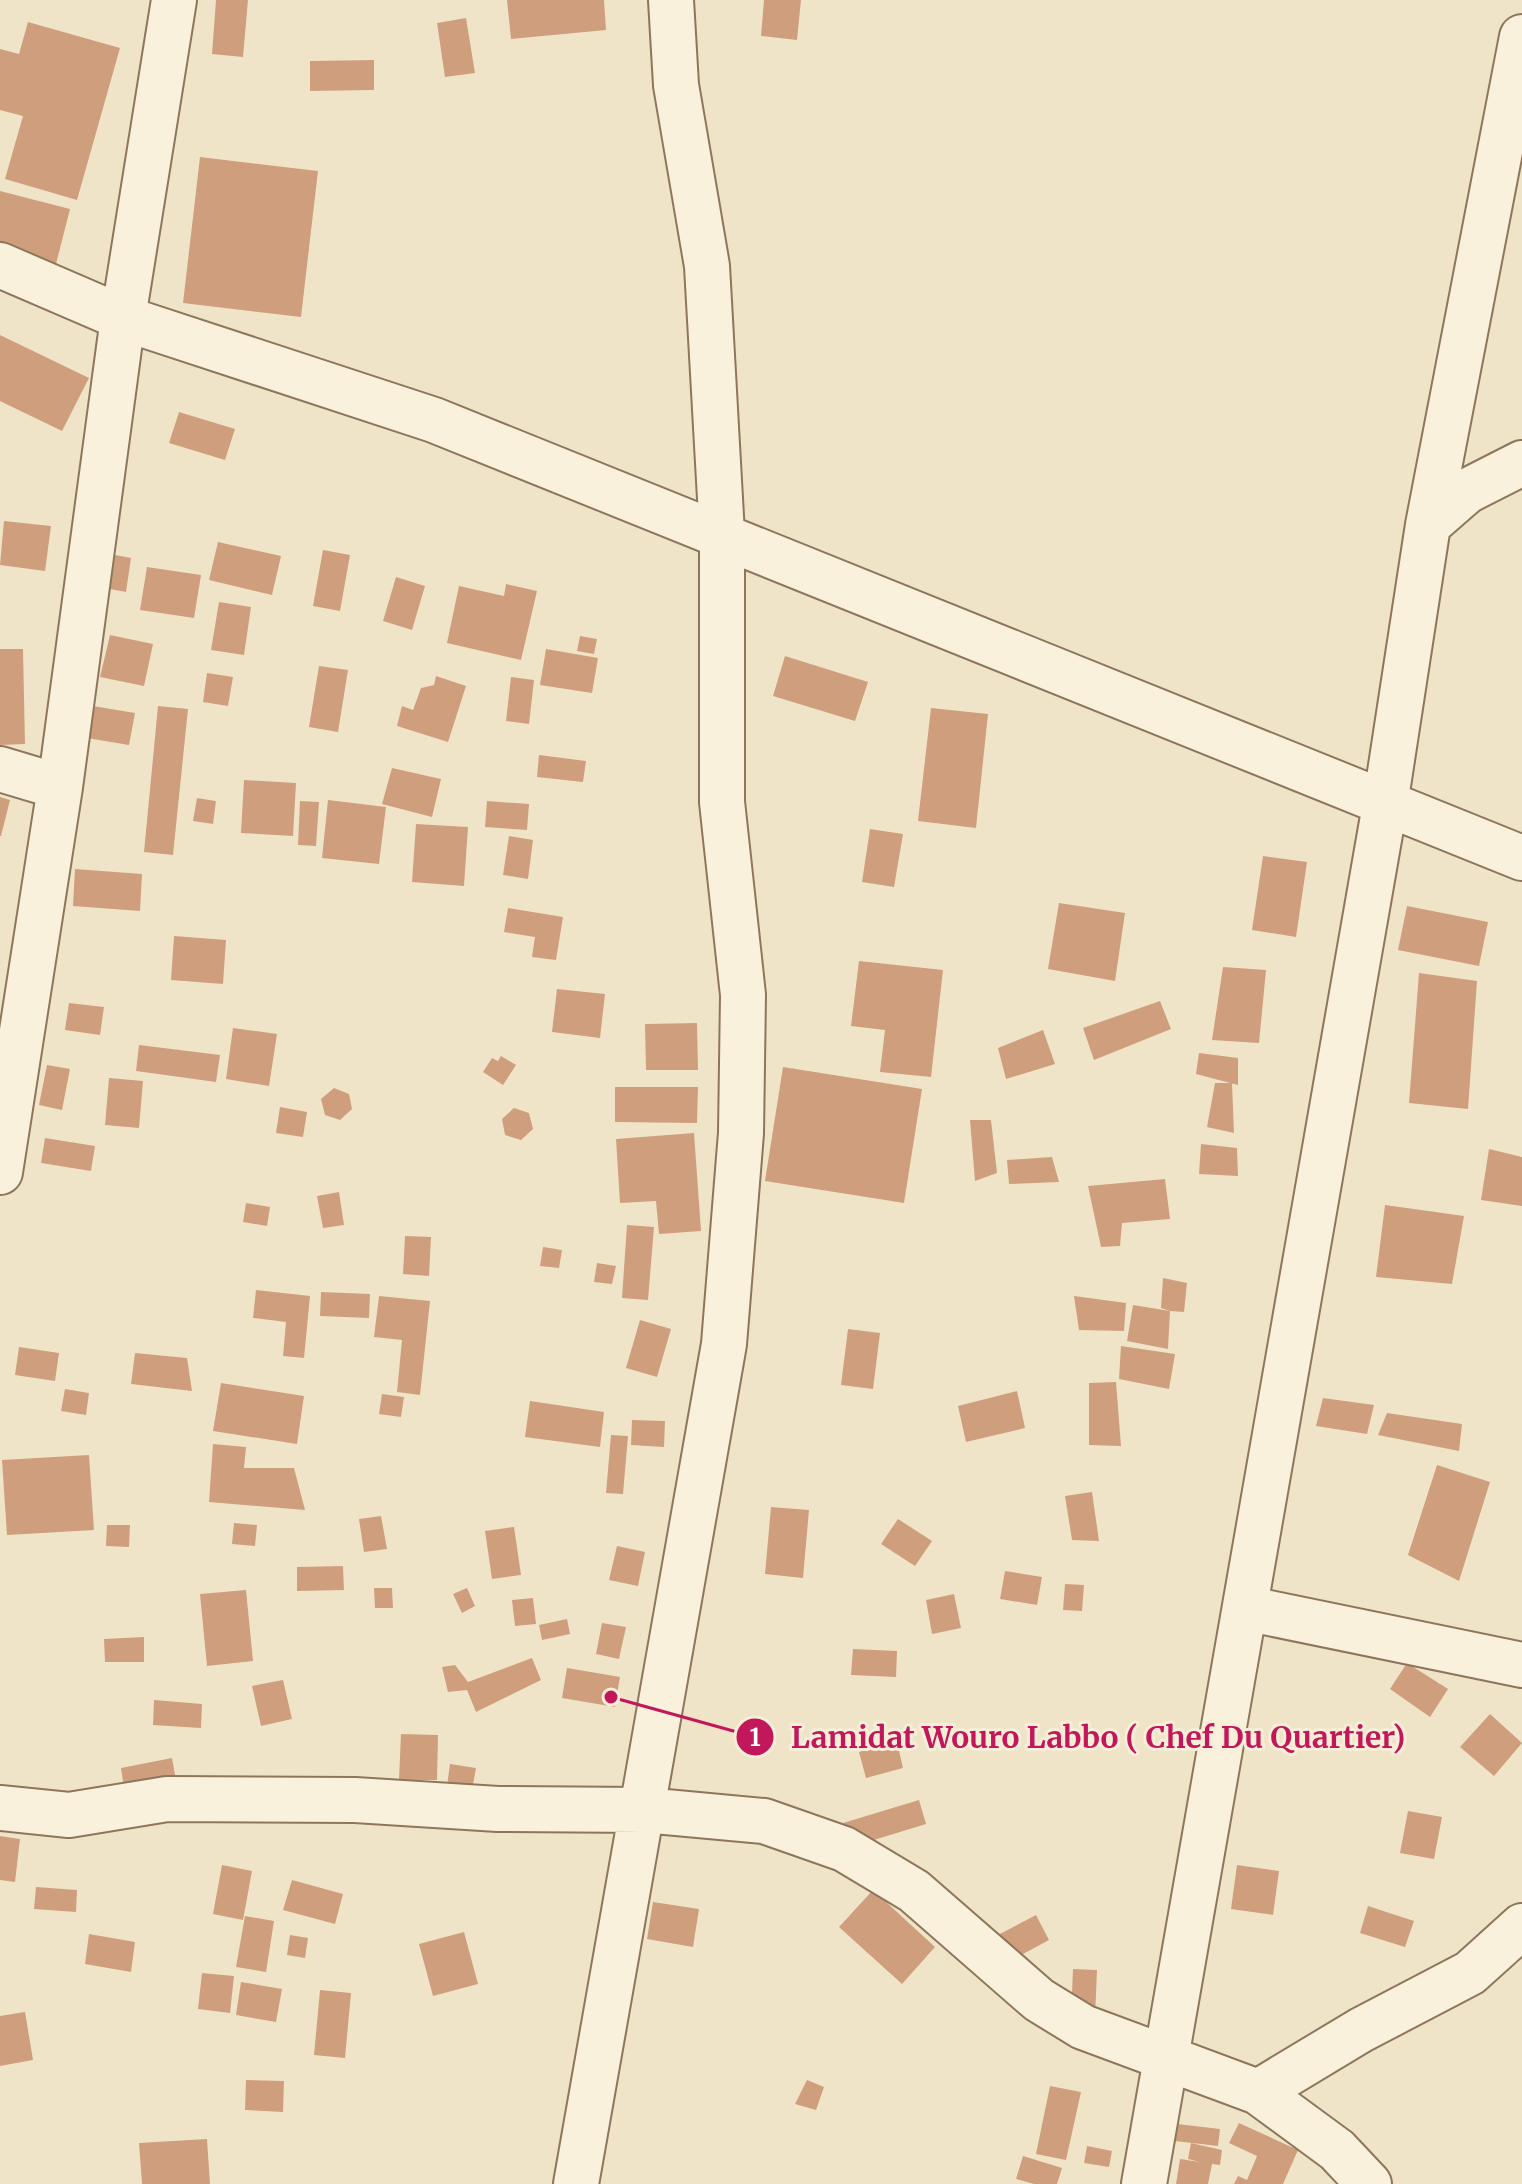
<svg xmlns="http://www.w3.org/2000/svg" width="1522" height="2184" font-family="Merriweather,serif">
<rect width="100%" height="100%" fill="#f0e4c8"/>
<path fill="#cf9f7d" d="M216,0H248L243,57L212,54Z
M507,0H604L606,30L511,39Z
M764,0H801L797,40L761,36Z
M466,18L475,73L445,77L437,23Z
M28,22L120,48L77,200L5,179L23,116L0,110V49L19,54Z
M374,60V90L310,91V61Z
M200,157L318,171L301,317L183,303Z
M0,191L70,209L55,268L0,255Z
M0,335L89,378L62,431L0,401Z
M179,412L235,429L225,460L169,443Z
M4,521L51,526L45,571L0,565Z
M218,542L281,556L272,595L209,580Z
M323,550L350,555L340,611L313,606Z
M110,554L131,558L126,592L104,588Z
M147,567L201,575L194,618L140,610Z
M396,577L425,586L412,630L383,621Z
M506,584L537,591L521,660L447,643L459,586L504,596Z
M219,602L251,607L244,655L211,650Z
M110,635L153,644L144,686L100,677Z
M580,636L597,639L594,654L577,651Z
M0,649H23L25,744L0,745Z
M546,649L598,658L592,693L540,685Z
M785,656L868,682L855,721L773,696Z
M319,666L348,670L338,732L309,727Z
M207,673L233,677L228,706L203,702Z
M436,676L466,686L448,742L397,726L402,706L413,710L421,688L434,685Z
M511,677L534,680L529,724L506,721Z
M93,706L135,713L129,745L87,738Z
M158,706L188,709L173,855L144,852Z
M931,708L988,714L976,828L918,821Z
M539,755L586,761L583,782L537,777Z
M392,768L441,779L432,817L382,804Z
M244,780L296,783L293,836L241,833Z
M0,797L10,800L1,836H0Z
M197,798L216,801L213,824L193,821Z
M328,800L386,807L379,864L322,858Z
M300,801L319,802L316,846L298,845Z
M487,801L529,804L527,830L485,827Z
M416,824L468,827L464,886L412,882Z
M870,829L903,834L894,887L862,882Z
M509,836L533,840L528,879L503,875Z
M1263,856L1307,862L1296,937L1252,930Z
M75,869L142,874L140,911L73,906Z
M1059,903L1125,913L1115,981L1048,969Z
M1407,906L1488,922L1479,966L1398,950Z
M508,908L563,917L556,960L532,957L535,937L504,932Z
M174,936L226,940L223,984L171,980Z
M859,961L943,970L931,1077L880,1072L885,1030L851,1026Z
M1223,967L1266,970L1259,1043L1212,1040Z
M1419,973L1477,981L1468,1109L1409,1103Z
M557,989L605,994L600,1038L552,1032Z
M1160,1001L1171,1029L1094,1060L1083,1028Z
M69,1003L104,1007L100,1035L65,1030Z
M697,1023L698,1070H646L645,1024Z
M233,1028L277,1034L269,1086L226,1079Z
M1043,1030L1055,1064L1006,1079L998,1048Z
M139,1045L220,1055L216,1082L136,1071Z
M1199,1053L1238,1058V1085L1196,1074Z
M501,1056L516,1065L503,1085L483,1072L492,1058L498,1061Z
M47,1065L70,1069L62,1110L39,1105Z
M783,1067L922,1089L904,1203L765,1181Z
M109,1078L143,1081L139,1128L105,1125Z
M1215,1083H1232L1234,1133L1207,1127Z
M615,1087H698L697,1123L615,1122Z
M334,1088L349,1094L352,1109L340,1120L325,1115L321,1099Z
M280,1107L307,1112L303,1137L276,1133Z
M514,1108L529,1113L533,1129L521,1140L505,1135L502,1119Z
M970,1120H991L997,1173L975,1181Z
M694,1133L701,1231L659,1234L656,1201L620,1203L616,1139Z
M45,1138L95,1146L91,1171L41,1163Z
M1201,1144L1237,1148L1238,1176L1199,1174Z
M1489,1149L1522,1157V1206L1481,1200Z
M1052,1157L1059,1182L1009,1184L1007,1160Z
M1165,1179L1170,1219L1122,1223L1120,1246L1101,1247L1088,1186Z
M339,1192L344,1225L323,1228L317,1196Z
M246,1203L270,1207L267,1226L243,1222Z
M1385,1205L1464,1216L1452,1284L1376,1277Z
M627,1225L654,1227L648,1300L622,1298Z
M405,1236L431,1237L429,1276L403,1274Z
M543,1247L562,1250L559,1268L540,1266Z
M597,1263L616,1266L612,1284L594,1282Z
M1163,1278L1187,1283L1184,1312L1170,1311L1168,1349L1127,1341L1133,1305L1170,1311L1161,1308Z
M256,1290L310,1296L304,1358L283,1356L286,1322L253,1318Z
M321,1292L370,1294L369,1318L320,1316Z
M379,1296L430,1301L420,1395L397,1392L402,1340L374,1337Z
M1074,1296L1126,1303L1124,1331L1079,1330Z
M640,1320L671,1329L657,1377L626,1368Z
M848,1329L880,1333L873,1389L841,1385Z
M1121,1346L1175,1354L1169,1389L1119,1379Z
M19,1347L59,1353L55,1381L15,1375Z
M135,1353L187,1358L192,1391L131,1384Z
M1116,1382L1121,1446L1089,1445V1383Z
M221,1383L304,1396L297,1444L213,1431Z
M65,1389L89,1393L86,1415L61,1411Z
M1017,1391L1025,1428L966,1442L958,1406Z
M382,1394L404,1397L401,1417L379,1414Z
M1323,1398L1374,1405L1367,1434L1316,1426Z
M530,1401L604,1412L600,1447L525,1437Z
M1387,1413L1462,1424L1459,1451L1378,1435Z
M632,1420L665,1421L664,1447L631,1445Z
M611,1435L628,1436L623,1494L606,1493Z
M213,1444L246,1447L244,1468H294L305,1510L209,1502Z
M89,1455L94,1530L7,1535L2,1460Z
M1437,1465L1490,1482L1459,1581L1408,1555Z
M1092,1492L1099,1541L1072,1540L1065,1496Z
M771,1507L809,1510L803,1578L765,1574Z
M381,1516L387,1549L364,1552L359,1519Z
M898,1519L932,1541L915,1566L881,1544Z
M234,1523L257,1525L255,1546L232,1544Z
M107,1525H130L129,1547L106,1546Z
M514,1527L521,1575L492,1579L485,1531Z
M617,1546L645,1552L638,1586L609,1580Z
M343,1566L344,1590L297,1591V1567Z
M1005,1571L1042,1577L1037,1605L1000,1599Z
M1065,1584L1084,1585L1082,1611L1063,1610Z
M374,1588H392L393,1608H375Z
M467,1588L475,1606L462,1613L453,1594Z
M246,1590L253,1661L207,1666L200,1594Z
M954,1594L961,1628L932,1634L926,1600Z
M533,1598L536,1624L515,1626L512,1600Z
M567,1619L570,1634L542,1640L539,1625Z
M602,1623L626,1627L619,1659L596,1654Z
M144,1637V1662H105L104,1639Z
M853,1649L897,1651L896,1677L851,1675Z
M532,1658L541,1680L476,1712L467,1690L448,1692L442,1667L455,1665L468,1682Z
M1407,1663L1448,1689L1430,1717L1390,1689Z
M567,1668L620,1677L615,1707L562,1698Z
M283,1680L292,1719L261,1726L252,1686Z
M154,1700L202,1704L201,1728L153,1725Z
M1490,1714L1522,1743L1494,1776L1460,1747Z
M401,1734L438,1735L437,1780H399Z
M897,1742L903,1768L866,1778L859,1752Z
M172,1758L177,1786L125,1795L121,1768Z
M450,1764L476,1768L472,1790L447,1786Z
M919,1800L926,1824L851,1847L843,1823Z
M1408,1811L1442,1817L1434,1859L1400,1853Z
M0,1836L20,1839L15,1882L0,1880Z
M222,1865L252,1871L243,1920L213,1914Z
M1237,1865L1279,1871L1273,1915L1231,1909Z
M292,1880L343,1894L335,1924L283,1910Z
M36,1887L77,1890L76,1912L34,1909Z
M873,1890L935,1947L902,1984L839,1927Z
M653,1902L699,1909L693,1947L647,1939Z
M1368,1906L1414,1921L1405,1947L1360,1933Z
M1036,1915L1049,1940L1010,1961L996,1936Z
M245,1916L274,1921L266,1972L236,1967Z
M464,1932L478,1984L433,1996L419,1944Z
M89,1934L135,1942L131,1972L85,1964Z
M290,1935L308,1938L305,1958L287,1955Z
M1073,1969L1097,1970L1095,2018L1071,2017Z
M202,1973L234,1976L230,2013L198,2009Z
M241,1982L282,1989L276,2022L236,2015Z
M320,1990L351,1993L345,2058L314,2055Z
M25,2012L33,2060L0,2066V2016Z
M246,2080L284,2081L283,2112L245,2110Z
M807,2080L824,2087L816,2110L795,2104Z
M1050,2086L1081,2092L1066,2160L1036,2154Z
M1239,2123L1298,2150L1283,2184H1234L1238,2176L1247,2180L1257,2156L1229,2143Z
M1177,2124L1220,2129L1218,2146L1175,2141Z
M207,2139L210,2184H142L139,2143Z
M1191,2143L1222,2150L1220,2165L1212,2164L1208,2184H1176L1180,2159L1200,2162L1188,2159Z
M1087,2146L1112,2151L1109,2167L1084,2163Z
M1023,2156L1062,2168L1057,2184H1034L1016,2179Z"/>
<g fill="none" stroke-linecap="round" stroke-linejoin="round">
<defs>
<path id="street" d="M0,265L123,318L434,420L1522,858
M1428,525L1467,491L1522,463
M0,769L60,787
M0,1172L60,787L123,318L174,0
M1245,1608L1522,1665
M0,1808L69,1815L167,1799L355,1800L498,1809L644,1810L764,1821L844,1849L914,1891L1039,2000L1083,2027L1258,2092L1337,2150L1369,2184
M1258,2092L1361,2030L1470,1973L1522,1926
M576,2184L724,1344L741,1133L743,995L722,802V534L707,266L676,85L671,0
M1144,2184L1385,805L1428,525L1522,37"/>
</defs>
<use href="#street" stroke="#8d765c" stroke-width="48"/>
<use href="#street" stroke="#faf1dc" stroke-width="44"/>
</g>
<path fill="none" stroke="#c2185b" stroke-width="3" d="M611 1697L755 1737"/>
<g fill="#c2185b" stroke="#f7eed8" stroke-width="3">
<circle cx="611" cy="1697" r="8"/>
<circle cx="755" cy="1737" r="20"/>
</g>
<g font-size="24" text-anchor="middle" font-weight="bold" fill="#fff">
<text x="755" y="1746">1</text>
</g>
<g font-size="30" text-anchor="middle" font-weight="bold" fill="#c2185b" stroke="#f7eed8" stroke-width="6" stroke-linejoin="round" paint-order="stroke">
<text x="1098" y="1748">Lamidat Wouro Labbo ( Chef Du Quartier)</text>
</g>
</svg>
